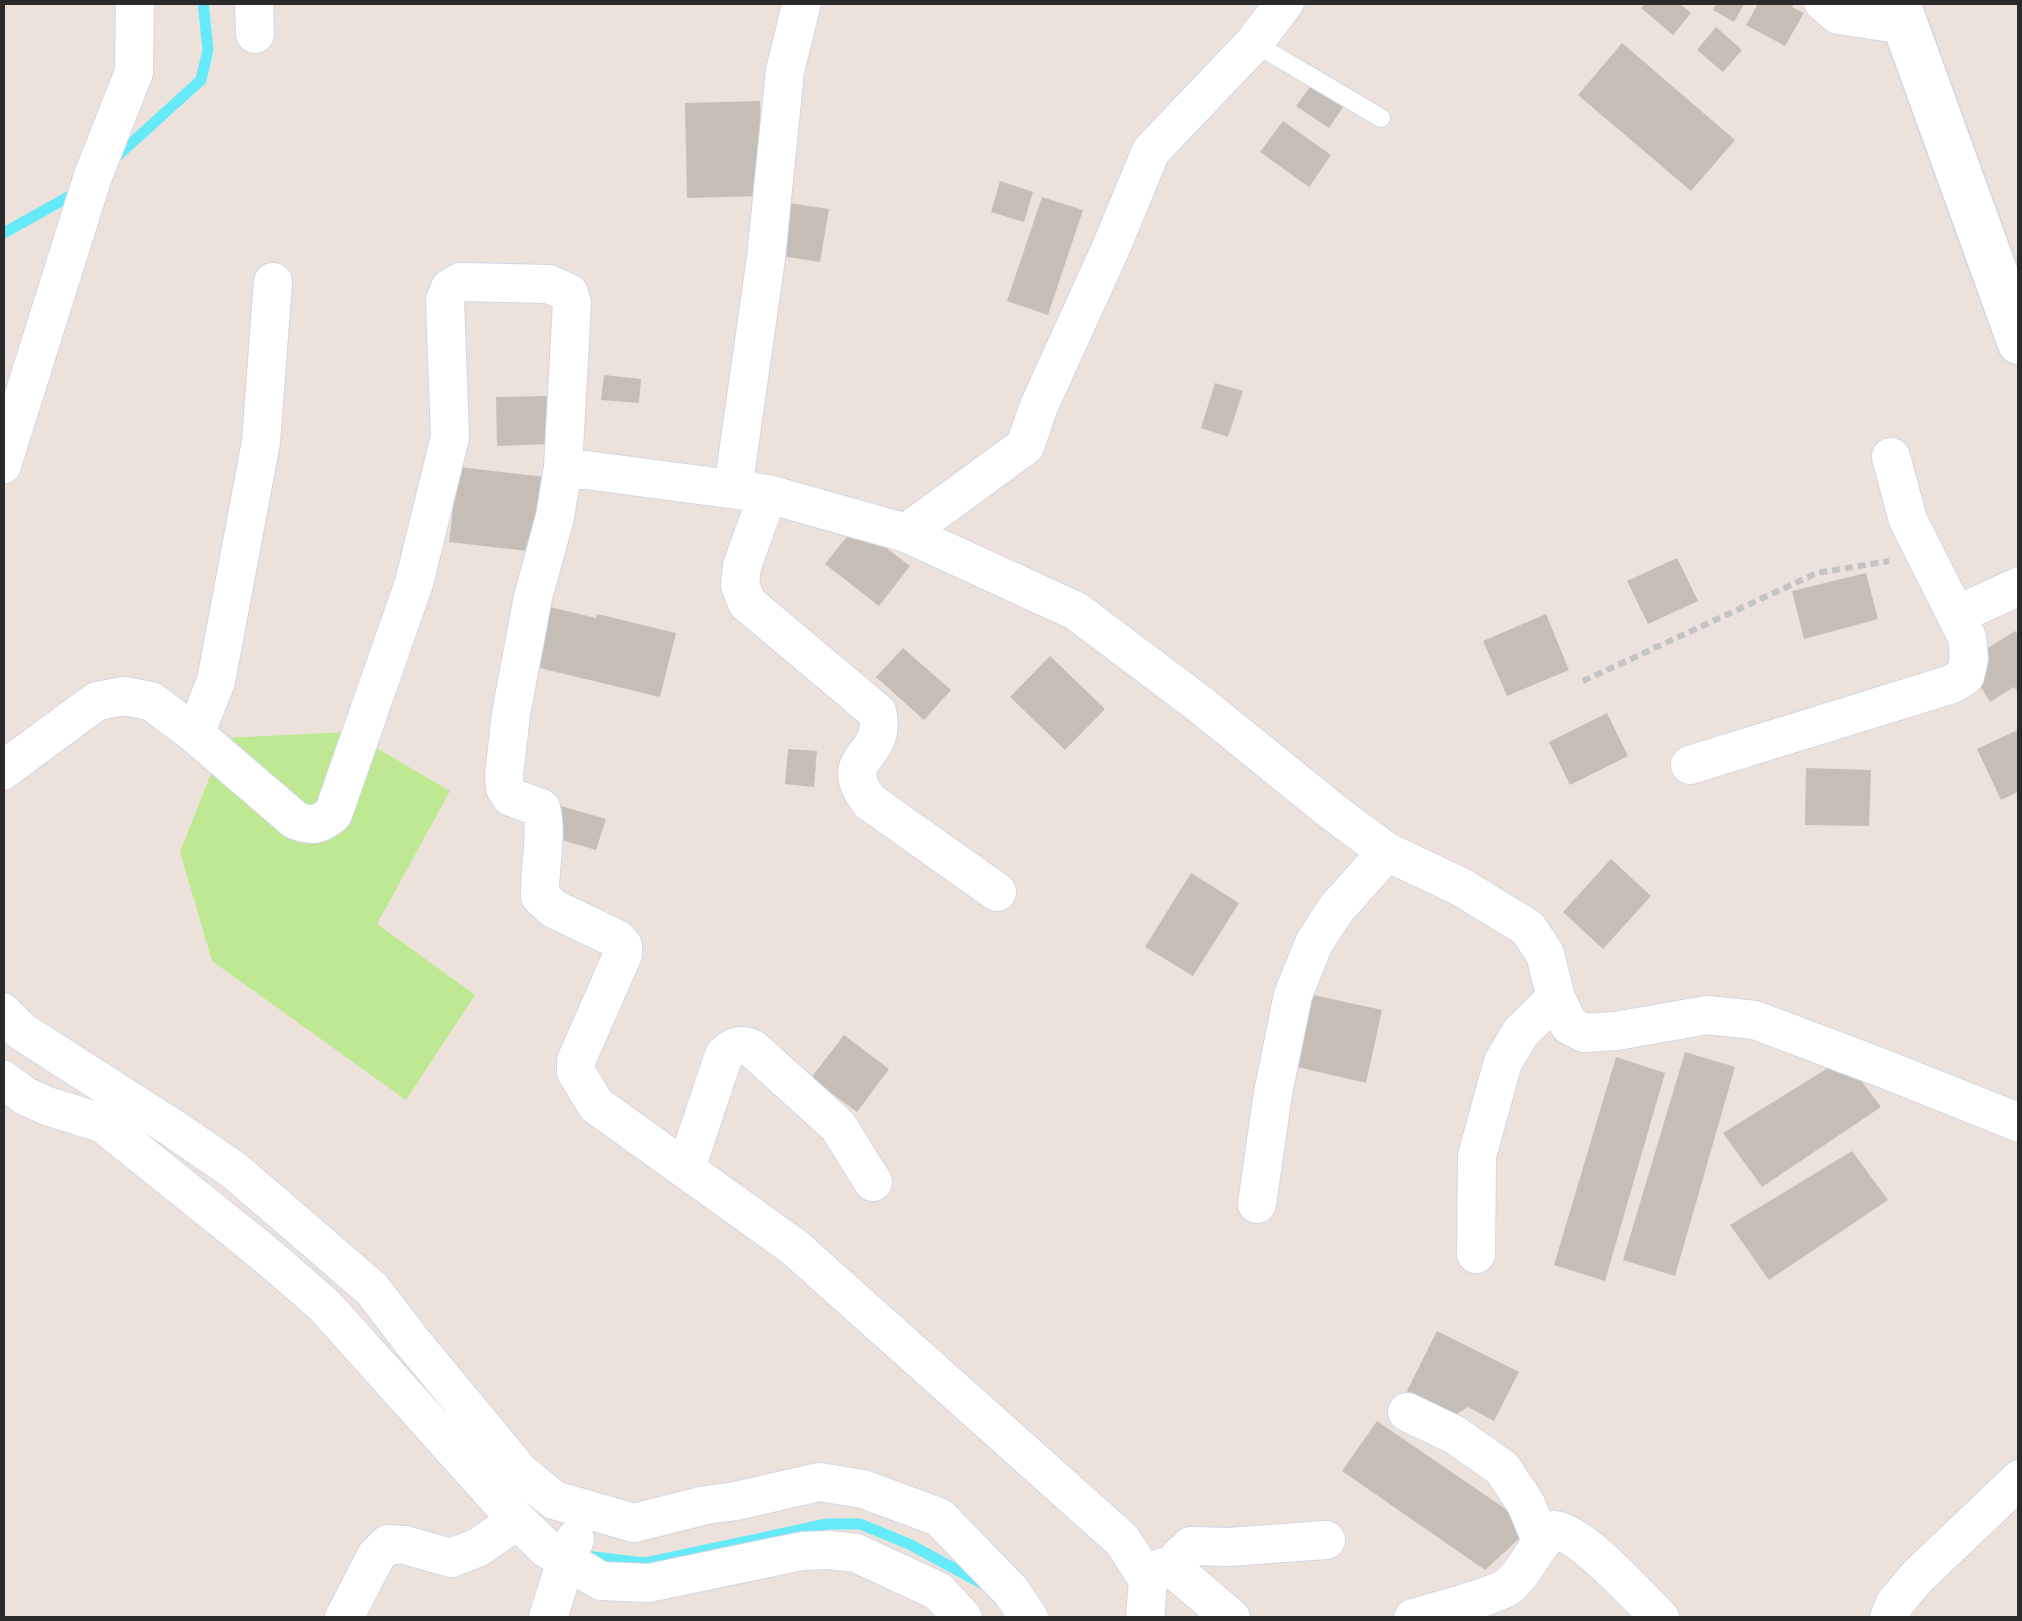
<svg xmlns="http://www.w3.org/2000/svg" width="2022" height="1621" font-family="Lato,sans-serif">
<rect width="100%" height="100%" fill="#ede2db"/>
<path fill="#bee992" d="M349,732L450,791L377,924L475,995L406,1100L212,961L180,852L225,738Z"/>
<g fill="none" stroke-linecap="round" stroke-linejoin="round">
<path stroke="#64eaf9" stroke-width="11" d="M114,159L201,80L208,50L203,2
M2,234L79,191
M585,1556L645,1563L827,1524H860L909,1544L983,1584"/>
</g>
<path fill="#c5beb6" d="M1646,2H1678L1691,13L1673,35L1641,8Z
M1717,2H1745L1734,22L1713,10Z
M1759,2H1795L1792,7L1804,13L1785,46L1746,25Z
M1716,27L1742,50L1723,72L1697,50Z
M1622,43L1735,140L1691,191L1578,95Z
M1313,83L1345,104L1329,128L1296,106Z
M760,101L763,196L687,198L685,103Z
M1283,121L1331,155L1309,187L1260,152Z
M1000,181L1033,192L1024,222L991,212Z
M1042,197L1083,210L1048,315L1007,301Z
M782,202L829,209L820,262L775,255Z
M604,375L641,379L639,403L601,400Z
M1215,383L1243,391L1228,437L1201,428Z
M548,396L550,444L497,446L496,397Z
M458,467L545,477L537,552L449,542Z
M856,525L910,566L879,606L825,564Z
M1677,558L1698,601L1648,624L1627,581Z
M1866,573L1878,619L1804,639L1792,591Z
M537,604L596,618L597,614L676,633L660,697L523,664Z
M1546,614L1569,670L1507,696L1483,641Z
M2015,631L2020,638V696L2014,687L1990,702L1972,672L1975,656Z
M903,648L951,690L924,720L876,677Z
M1050,656L1105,709L1065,750L1010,697Z
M1607,713L1628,756L1570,785L1549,742Z
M2020,729V791L2001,800L1977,749Z
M788,749L817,751L814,787L785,784Z
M1806,768L1871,770L1869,826L1805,825Z
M557,805L606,819L596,850L548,836Z
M1611,859L1651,896L1603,949L1563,912Z
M1191,873L1239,903L1193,976L1145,947Z
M1309,994L1382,1010L1366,1083L1293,1066Z
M844,1035L889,1069L857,1112L811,1078Z
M1685,1052L1735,1067L1675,1276L1623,1260Z
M1616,1057L1665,1073L1605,1281L1554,1265Z
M1844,1058L1881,1107L1762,1187L1723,1133Z
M1852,1151L1888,1200L1769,1280L1730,1225Z
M1437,1331L1519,1372L1494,1421L1468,1407L1446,1421L1407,1391Z
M1377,1421L1532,1527L1485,1570L1342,1471Z"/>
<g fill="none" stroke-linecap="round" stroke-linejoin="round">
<defs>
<path id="service" d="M1254,43L1381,118"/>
<path id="minor" d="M254,2L255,34
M1823,2L1838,15L1906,25
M2,465L93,176L134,72L135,2
M733,489L766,258L785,71L802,2
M768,494L742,566L740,585L747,603L877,712C889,759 833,755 870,802L997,892
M906,533L1025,446L1039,406L1110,250L1151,151L1254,43L1285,2
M1956,615L2020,586
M195,734L216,681L261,442L273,282
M1690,765L1952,684L1965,676L1969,659L1967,637L1908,520L1891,457
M2,771L97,701L124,696L151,701L195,734L295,820C312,827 319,825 333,814L414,583L450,437L445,300L450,288L460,282L549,284L569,293L572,303L563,467
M2,1012L21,1031L174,1129L235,1171L372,1289L411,1340L520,1472L554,1500L634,1523L706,1505L736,1501L819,1482L863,1489L939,1517L1011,1591L1029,1618
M2,1079L25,1096L47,1106L102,1123L264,1253L324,1305L517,1520
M686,1168L724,1055C734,1045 741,1044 753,1049L838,1126L873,1182
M1257,1204L1273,1093L1293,995L1314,943L1336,909L1387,852
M1476,1254L1477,1156L1503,1062L1521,1032L1556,998
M1407,1412L1455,1435L1502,1468L1526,1504L1541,1540
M1155,1570L1163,1567L1176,1571L1231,1618
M1176,1571L1179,1557L1191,1546L1229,1547L1326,1540
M344,1618L376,1556L388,1544L405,1545L451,1558L479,1547L517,1520L547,1549L601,1581L649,1583L802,1551L829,1550L856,1553L938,1591L963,1618
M548,1618L567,1557L575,1539
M1145,1618L1148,1580L1122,1540L794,1247L596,1105L576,1072V1061L623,954V946L617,939L554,909L540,896C539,867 548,835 541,808L511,797L505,788L504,776L511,714L533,597L555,517L563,467L768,494L906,533L1076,611L1201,705L1333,812L1387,852L1461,887L1528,928L1545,954L1556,998L1569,1025L1584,1033L1616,1031L1707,1015L1755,1020L1882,1068L2020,1123
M1413,1618C1433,1612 1497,1596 1510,1585C1528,1569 1534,1546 1554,1530C1583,1533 1638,1597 1660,1618
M1889,1618L1895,1603L1918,1576L2020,1479"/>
<path id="tertiary" d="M1897,2L2020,342"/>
</defs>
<use href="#service" stroke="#d0d7e4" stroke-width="20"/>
<use href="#minor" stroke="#d0d7e4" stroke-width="40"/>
<use href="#tertiary" stroke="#d0d7e4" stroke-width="48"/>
<path stroke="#c3c3c3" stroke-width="6" stroke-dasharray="8 5" stroke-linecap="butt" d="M1583,681L1817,573L1889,561"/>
<use href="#service" stroke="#fff" stroke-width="18"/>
<use href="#minor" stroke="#fff" stroke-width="38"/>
<use href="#tertiary" stroke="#fff" stroke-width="45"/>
</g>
<rect width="2022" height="1621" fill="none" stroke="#2a2a2a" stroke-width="10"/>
</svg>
